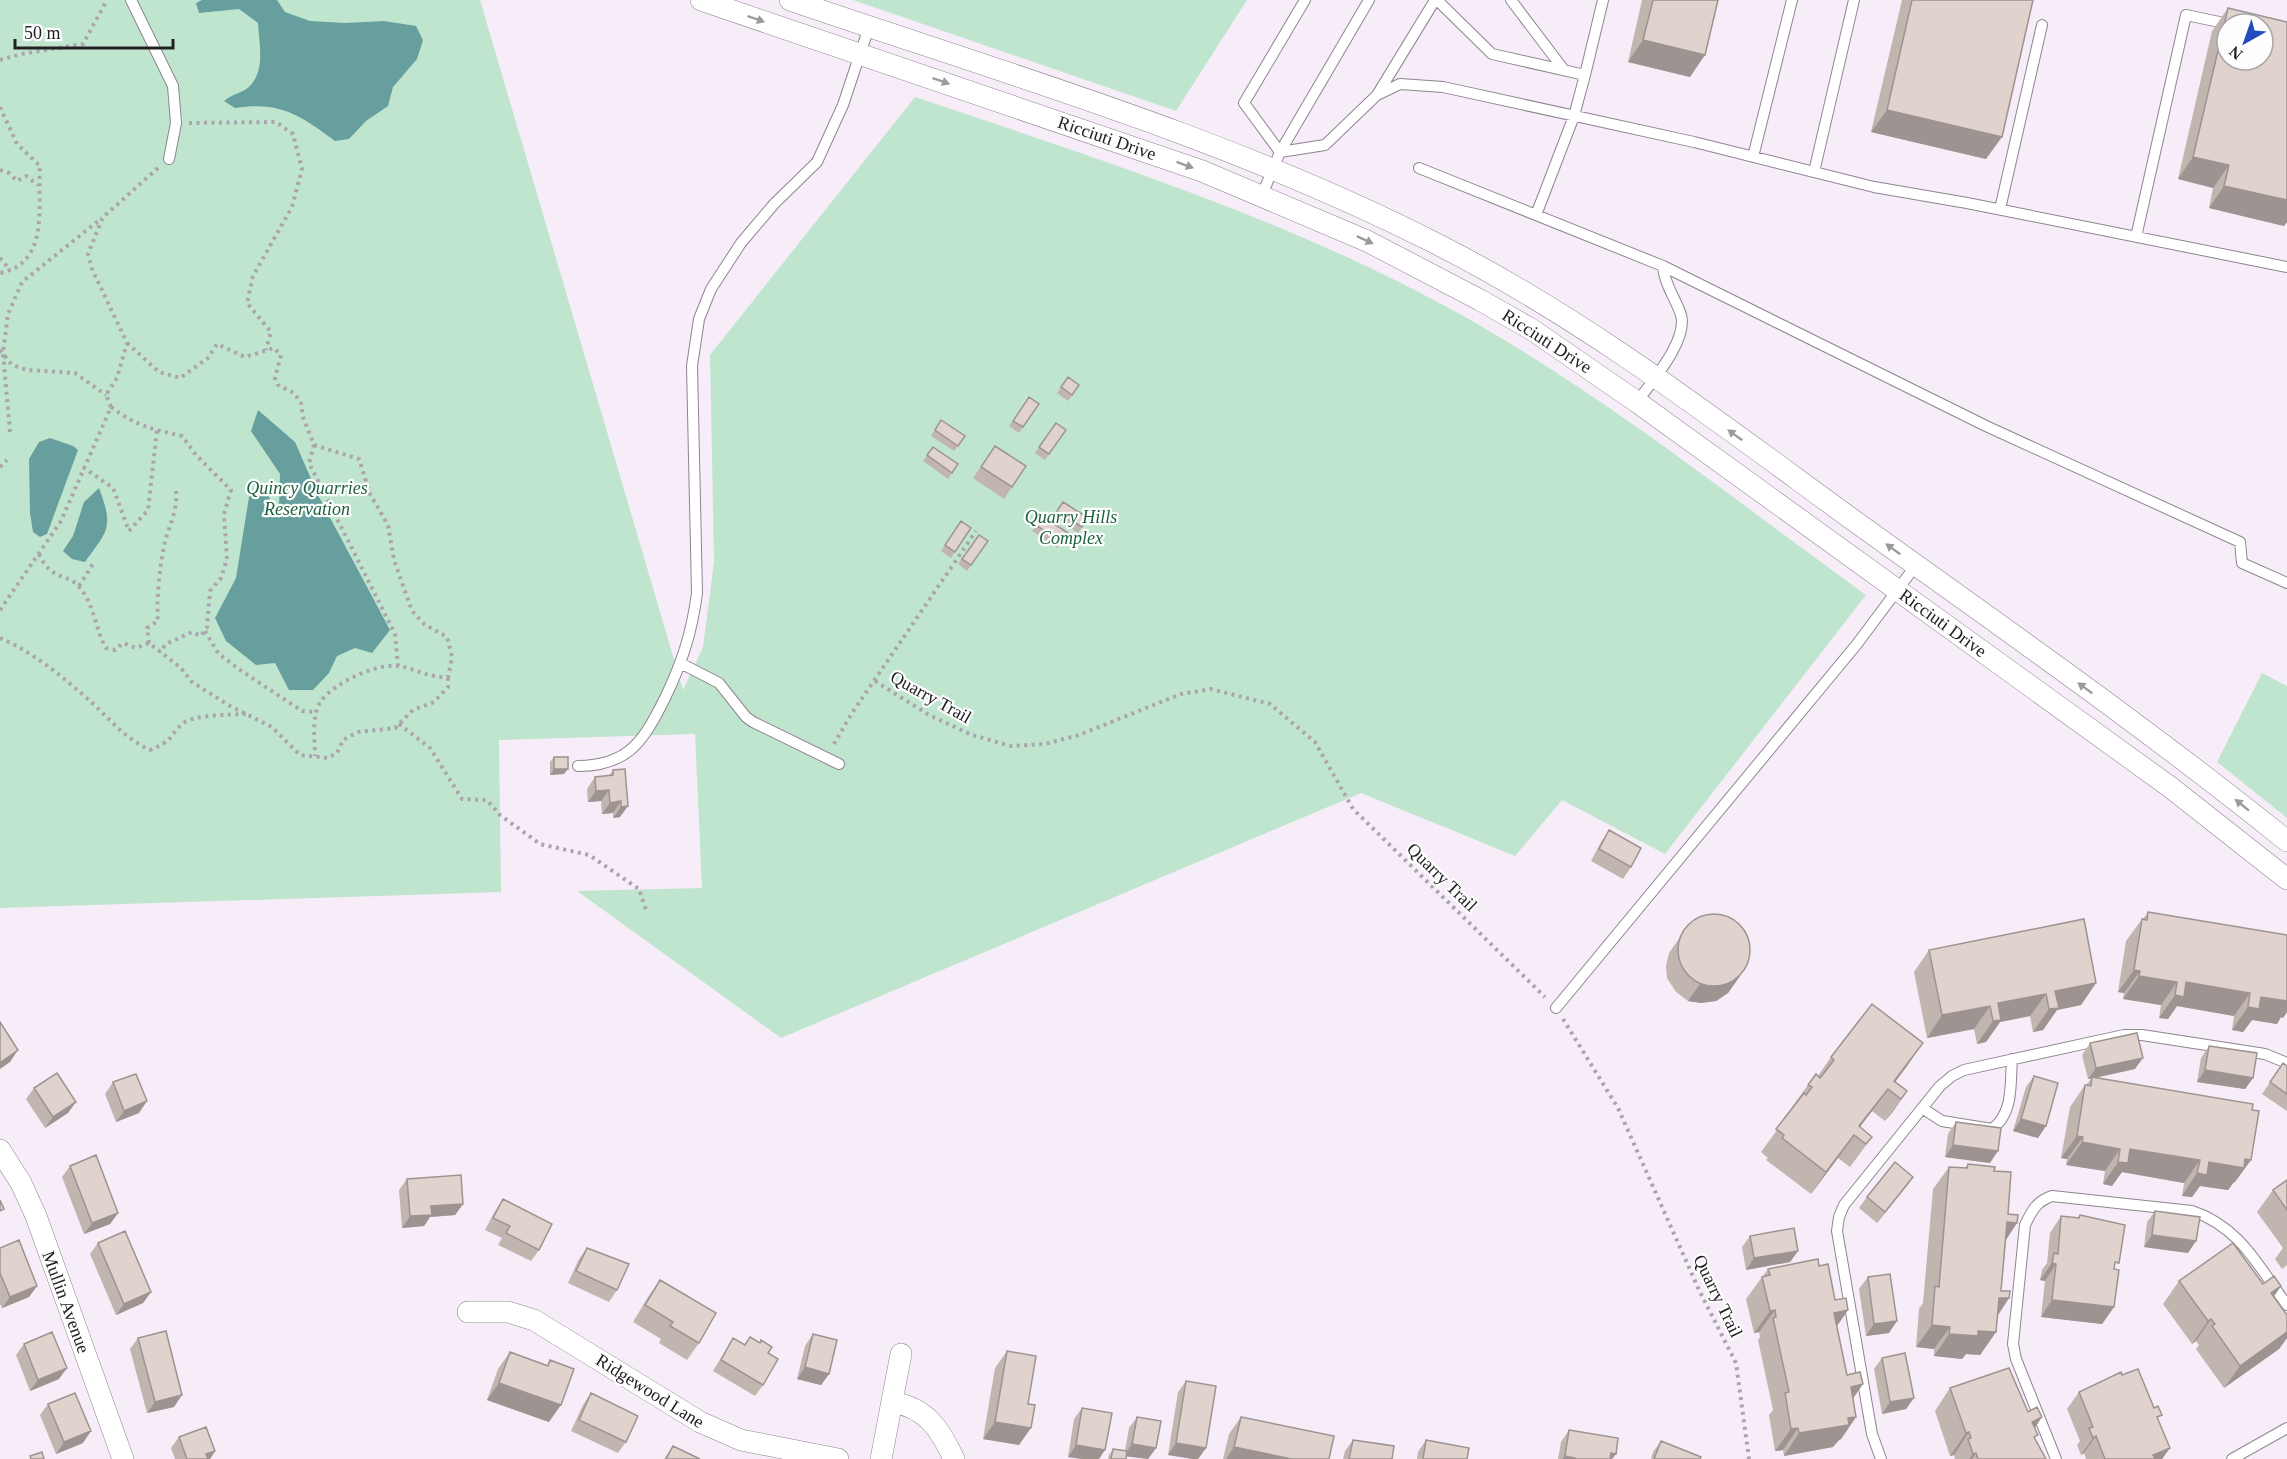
<svg xmlns="http://www.w3.org/2000/svg" width="2287" height="1459" font-family="Georgia,serif">
<rect width="100%" height="100%" fill="#f6edf8"/>
<path fill="#c0e5ce" d="M0,0H480L683,690L703,647L714,562L710,355L915,97C1096,158 1277,215 1445,306C1594,387 1729,496 1866,595L1665,854L1562,800L1515,856L1361,793L781,1038L577,891L702,888L695,734L499,740L501,892L0,908Z
M853,0H1247L1176,111Z
M2262,673L2287,686V818L2217,762Z"/>
<path fill="#679e9e" d="M202,0H277L285,12L310,21L345,23L384,21L416,26L423,40L417,59L393,87L388,106L366,121L349,139L335,141C300,115 280,101 235,108L224,101C232,94 242,93 249,87C266,70 259,44 258,23L239,9L199,13L196,3Z
M258,410L295,442L319,497L390,630L372,653L355,648L337,656L329,673L313,690H289L275,663L256,665L226,641L215,618L236,578L249,497L257,488L268,494L273,509L279,505L280,474L251,431Z
M50,438L73,446L78,450L47,534L40,537L33,532L30,513L29,459L39,442Z
M99,488C114,528 108,530 85,562L72,559L63,551L73,536L84,502Z"/>
<g fill="none" stroke-linecap="round" stroke-linejoin="round">
<defs>
<path id="service" d="M131,0L173,86L176,123L169,159
M1437,0L1492,54L1585,75L1574,116L1536,215
M1511,0L1564,70
M1585,75L1603,0
M1377,95L1435,0
M1280,152L1325,145L1377,95L1400,84L1443,87L1694,142L1874,187L1967,203L2287,267
M1280,152L1244,103L1305,0
M1753,157L1792,0
M1419,168L1663,266L1986,426L2240,542L2242,563L2287,583
M1814,172L1854,0
M1262,195L1280,152L1369,0
M2000,209L2042,25
M2136,237L2186,15L2229,24
M1637,402C1652,381 1688,341 1681,315C1676,299 1664,284 1663,266
M682,664L719,683L746,717L753,722L839,764
M578,766C629,766 644,740 665,698C682,663 692,632 697,593L692,366L699,319L711,289L741,243L774,204L817,162L843,105L869,27
M1556,1008L1857,644L1916,565
M1922,1108L1942,1121L1992,1129C2014,1113 2010,1084 2012,1059
M1881,1459L1872,1434L1837,1231L1839,1217L1844,1205L1940,1086L1952,1076L1964,1070L2124,1035H2142L2265,1054L2287,1063
M2056,1459L2016,1359L2013,1344L2025,1225C2032,1210 2037,1201 2052,1196L2192,1211C2240,1227 2258,1266 2287,1305
M2232,1459L2287,1428"/>
<path id="minor" d="M701,0L1202,171L1367,241L1480,300L1531,329L1637,402L2170,787L2287,879
M790,0C1007,74 1228,138 1433,242C1584,318 1717,421 1853,520C1999,625 2147,728 2287,841
M0,1150L21,1183L36,1216L123,1459
M468,1312H508L534,1320L700,1422L741,1440L838,1459
M892,1402C927,1408 940,1429 954,1459
M881,1459L901,1354"/>
</defs>
<use href="#service" stroke="#8d858f" stroke-width="12"/>
<use href="#minor" stroke="#8d858f" stroke-width="22"/>
<path stroke="#aba4ad" stroke-width="4" stroke-dasharray="3 4.5" stroke-linecap="butt" d="M0,60L21,54L83,44L107,0
M0,107L17,144L40,166C37,203 51,263 0,273
M189,123L276,122L293,134L302,169L292,207L253,276L247,303L271,332L266,350
M0,170L9,173L17,181L26,176L38,185
M0,258L10,270
M127,343L159,372L180,378L208,358L217,344L245,357L274,348L281,355L275,378L278,385L294,393L301,403L303,417L314,445L309,463L395,634L398,666
M0,350L12,365L27,370L75,373L106,395
M111,407C136,426 152,429 182,436L196,455L231,490L224,514L227,559L221,578L210,591L207,627L201,636L192,632L166,644L160,652
M10,432L3,353L8,314L22,282L102,218
M314,445L359,459L370,494L388,525L394,560L412,611L424,624L447,637L452,657L448,677C429,678 416,669 399,666C376,663 334,683 321,701C311,715 315,740 315,756
M0,467L7,460
M83,467L113,488L129,531L148,510L157,430
M39,554C51,582 68,572 80,588C95,606 95,629 106,648L115,650L123,643L136,648L149,643L181,668L192,682L230,706L272,727L300,755L328,758L337,753L343,740L358,732L395,728L413,710L434,702L448,687V677
M79,586L94,562
M0,610L61,521L111,407L106,395L117,378L127,343L92,269L88,254L103,217L158,168
M205,631L218,653L240,670L302,711L317,712
M0,638C33,652 63,677 90,701C110,719 125,739 150,750C174,740 167,739 182,724C194,714 230,715 246,714
M149,643L147,628L158,621C156,603 160,564 164,546C168,527 178,511 176,491
M875,681L929,715L972,735L1011,746L1045,744L1079,735L1181,694L1211,689L1270,704L1315,742L1353,809L1545,997
M399,724L430,748L462,799L487,800L500,815L540,844L589,855L639,889L646,910
M834,744L852,713L976,531
M1563,1019L1618,1108L1699,1290L1736,1363L1749,1459"/>
<use href="#service" stroke="#fff" stroke-width="10"/>
<use href="#minor" stroke="#fff" stroke-width="21"/>
</g>
<path fill="#c1b5b0" d="M1642,0H1718L1690,77L1628,62Z
M1902,0H2033L1986,159L1871,132Z
M2228,8L2287,22V222L2284,226L2209,208L2213,188L2178,179L2212,31Z
M1068,377L1079,385L1068,401L1057,393Z
M1029,397L1039,404L1019,433L1009,426Z
M941,420L965,436L954,451L931,436Z
M1056,423L1066,430L1045,460L1035,453Z
M995,446L1026,466L1004,499L973,478Z
M933,447L958,464L948,479L923,461Z
M1063,502L1088,518L1078,533L1053,516Z
M1042,516L1068,533L1057,548L1032,531Z
M961,521L971,528L951,558L941,551Z
M979,535L988,541L967,571L958,564Z
M554,757L564,774L550,775V762Z
M625,769L620,817L613,818V813L602,814L601,801L588,802L587,789L595,777L609,776L613,770Z
M1609,830L1631,867L1623,879L1591,861L1601,842Z
M2148,912L2287,935V1012L2283,1018L2281,1017L2277,1024L2252,1020L2243,1032L2232,1030L2234,1016L2177,1006L2168,1019L2159,1018L2161,1005L2123,999L2124,993L2118,992L2126,941L2142,919H2143Z
M1691,922L1747,966L1728,993L1716,1001L1701,1003L1688,1001L1676,992L1667,978L1666,966L1669,953Z
M1929,950L2096,983L2081,1005L2057,1010L2043,1030L2033,1032L2030,1016L2000,1022L1986,1042L1977,1044L1974,1029L1927,1038L1914,972Z
M2090,1043L2135,1069L2096,1078L2235,1182H2234L2228,1190L2200,1186L2192,1197L2182,1196L2184,1183L2122,1172L2112,1186L2103,1184L2105,1171L2066,1165L2067,1159L2061,1158L2070,1107L2085,1085H2086L2091,1079H2088L2082,1055Z
M2209,1046L2253,1078L2245,1089L2197,1082L2201,1058Z
M1831,1057L1907,1066L1895,1082L1907,1091L1885,1121L1872,1111L1860,1127L1872,1137L1856,1159L1850,1167L1838,1158L1811,1194L1766,1160L1768,1158L1761,1152L1793,1108L1792,1107L1808,1085L1818,1076Z
M2283,1063L2287,1066V1111L2262,1094Z
M2034,1076L2038,1138L2013,1131L2026,1087Z
M113,1082L139,1113L116,1122L105,1094Z
M34,1088L68,1113L45,1128L26,1099Z
M1956,1122L1990,1163L1945,1157L1948,1134Z
M1968,1164L1994,1171L2006,1240L2001,1291L2009,1298L1998,1315L1996,1332L1980,1355L1966,1354L1962,1359L1934,1356V1349L1916,1347L1919,1309L1923,1303L1933,1189L1949,1167L1965,1168Z
M70,1166L118,1213L110,1224L84,1234L62,1177Z
M1913,1177L1877,1223L1859,1208L1867,1197Z
M407,1179L463,1204L455,1215L430,1217L424,1226L402,1228L399,1190Z
M2287,1180V1265L2282,1269L2275,1259L2283,1248L2257,1212L2273,1190Z
M503,1199L539,1250L531,1261L498,1245L502,1238L485,1230L495,1211Z
M2155,1211L2188,1253L2144,1247L2147,1222Z
M2080,1215L2115,1269L2114,1307L2102,1324L2041,1317L2045,1281L2040,1280L2042,1270L2047,1263L2050,1233L2061,1216L2078,1218Z
M1750,1236L1798,1251L1790,1262L1746,1270L1742,1247Z
M98,1243L151,1292L143,1303L116,1315L90,1254Z
M0,1248L37,1286L29,1297L2,1308L0,1304Z
M587,1248L617,1290L609,1302L568,1283L579,1259Z
M1819,1266L1835,1300L1848,1310L1837,1326L1847,1375L1863,1384L1853,1398L1856,1417L1841,1439L1839,1440L1833,1447L1784,1456L1783,1450L1775,1451L1769,1415L1773,1410L1758,1340L1760,1337L1759,1332L1754,1333L1746,1299L1768,1269Z
M1868,1277L1889,1333L1866,1336L1859,1289Z
M660,1280L699,1343L687,1360L659,1343L661,1339L633,1322L648,1297Z
M2179,1281L2263,1284L2281,1286L2274,1297L2287,1315V1338L2279,1349L2224,1388L2196,1349L2199,1345L2196,1341L2192,1344L2163,1304Z
M813,1334L829,1374L821,1385L797,1379L805,1346Z
M750,1337L768,1353L763,1385L755,1396L713,1371L733,1338L744,1345Z
M138,1338L174,1407L147,1413L130,1349Z
M24,1344L59,1379L30,1391L16,1355Z
M1007,1351L1028,1404L1019,1445L983,1439L995,1368Z
M510,1352L547,1365L550,1360L549,1422L487,1400L498,1369Z
M1882,1358L1914,1398L1906,1409L1882,1414L1874,1369Z
M2122,1375L2158,1420L2170,1448L2162,1459H2086L2084,1453L2081,1455L2077,1445L2080,1441L2067,1409L2079,1392Z
M1186,1381L1206,1448L1198,1459H1193L1168,1455L1178,1392Z
M1950,1388L2035,1428V1439L2046,1459H1954L1955,1458L1954,1455L1950,1456L1935,1411Z
M591,1393L626,1442L618,1453L571,1431L583,1405Z
M48,1404L83,1443L56,1454L40,1415Z
M1082,1408L1099,1459H1082L1068,1457L1074,1419Z
M1137,1417L1156,1448L1148,1459L1126,1456V1459H1108L1109,1455L1113,1449L1125,1451L1129,1428Z
M1241,1417L1329,1459H1223L1229,1434Z
M1569,1430L1616,1454L1612,1459H1558L1561,1442Z
M179,1437L215,1451L210,1459H175L171,1448Z
M1353,1440L1392,1459H1343L1345,1451Z
M1426,1440L1467,1459H1417L1418,1452Z
M1661,1441L1700,1459H1651L1653,1452Z
M673,1446L700,1459H664Z"/>
<path fill="#9d9390" d="M1643,40L1705,55L1690,77L1628,62Z
M1887,110L2002,137L1986,159L1871,132Z
M2193,157L2229,165L2213,188L2178,179Z
M2224,186L2287,200V222L2284,226L2209,208Z
M554,769H568L564,774L550,775Z
M609,790L601,801L588,802L596,791Z
M621,801L613,813L602,814L610,803Z
M628,806L620,817L613,818L621,807Z
M2134,970L2140,971L2124,993L2118,992Z
M1740,976L1728,993L1716,1001L1701,1003L1688,1001L1700,984Z
M2139,976L2177,982L2161,1005L2123,999Z
M2186,982L2250,993L2234,1016L2177,1006L2168,1019L2159,1018L2175,995Z
M2096,983L2081,1005L2057,1010L2043,1030L2033,1032L2049,1009L2055,991Z
M2046,994L2030,1016L2000,1022L1986,1042L1977,1044L1993,1021L1998,1003Z
M2261,997L2287,1001V1012L2283,1018L2281,1017L2277,1024L2252,1020L2243,1032L2232,1030L2248,1007Z
M1990,1006L1974,1029L1927,1038L1942,1015Z
M1923,1043L1907,1066L1889,1090L1888,1089Z
M18,1050L10,1062L0,1069V1063Z
M2143,1058L2135,1069L2088,1079L2096,1068Z
M2205,1070L2253,1078L2245,1089L2197,1082Z
M1888,1089L1872,1111L1843,1149L1859,1126Z
M1907,1091L1892,1113L1885,1121L1901,1099Z
M147,1101L139,1113L116,1122L124,1111Z
M76,1102L68,1113L45,1128L53,1117Z
M2021,1119L2046,1126L2038,1138L2013,1131Z
M1854,1135L1838,1158L1811,1194L1826,1172Z
M2077,1136L2083,1137L2067,1159L2061,1158Z
M2082,1142L2120,1149L2105,1171L2066,1165Z
M1953,1145L1998,1151L1990,1163L1945,1157Z
M2130,1149L2200,1160L2184,1183L2122,1172L2112,1186L2103,1184L2118,1162Z
M2245,1159L2251,1160L2235,1182H2234L2228,1190L2200,1186L2192,1197L2182,1196L2197,1173L2209,1162Z
M1913,1177L1905,1188L1877,1223L1885,1212Z
M463,1204L455,1215L430,1217L424,1226L402,1228L410,1216L431,1206Z
M118,1213L110,1224L84,1234L92,1223Z
M2007,1222L2017,1223L2002,1246Z
M2152,1235L2196,1241L2188,1253L2144,1247Z
M1798,1251L1790,1262L1746,1270L1754,1258Z
M2052,1263L2056,1264L2045,1281L2040,1280Z
M37,1286L29,1297L2,1308L10,1297Z
M2281,1286L2265,1308L2271,1293Z
M151,1292L143,1303L116,1315L124,1304Z
M1999,1298H2009L1994,1321Z
M2052,1300L2114,1307L2102,1324L2041,1317Z
M1775,1310L1759,1332L1754,1333L1770,1311Z
M1848,1310L1832,1333L1834,1313Z
M2211,1319L2196,1341L2192,1344L2208,1321Z
M1897,1321L1889,1333L1866,1336L1874,1324Z
M1932,1325L1950,1327L1934,1349L1916,1347Z
M1978,1331L1996,1332L1980,1355L1966,1354L1962,1359L1934,1356L1949,1334Z
M2287,1332V1338L2279,1349L2224,1388L2240,1366Z
M805,1367L829,1374L821,1385L797,1379Z
M67,1368L59,1379L30,1391L38,1380Z
M499,1383L561,1405L549,1422L487,1400Z
M1863,1384L1847,1407L1851,1387Z
M182,1395L174,1407L147,1413L155,1402Z
M1914,1398L1906,1409L1882,1414L1890,1402Z
M1856,1417L1841,1439L1839,1440L1833,1447L1784,1456L1799,1433L1848,1418Z
M2042,1417L2027,1440L2032,1422Z
M995,1422L1031,1428L1019,1445L983,1439Z
M1798,1428L1783,1450L1775,1451L1791,1429Z
M91,1431L83,1443L56,1454L64,1442Z
M1969,1432L1954,1455L1950,1456L1966,1433Z
M2096,1436L2084,1453L2081,1455L2093,1438Z
M1176,1443L1206,1448L1198,1459H1193L1168,1455Z
M1132,1444L1156,1448L1148,1459L1124,1456Z
M1076,1445L1105,1450L1099,1459H1082L1068,1457Z
M1234,1447L1292,1459H1226Z
M2170,1448L2162,1459H2150L2153,1455Z
M215,1451L210,1459H203L206,1454Z
M1611,1453L1616,1454L1612,1459H1606Z
M1976,1453L1972,1459H1969L1973,1454Z
M1565,1456L1575,1458L1574,1459H1562Z"/>
<path fill="#e0d2cd" stroke="#9d9390" stroke-width="1.5" fill-rule="evenodd" d="M1653,0H1718L1705,55L1643,40Z
M1912,0H2033L2002,137L1887,110Z
M2228,8L2287,22V200L2224,186L2229,165L2193,157ZM2227,24H2263V60H2227Z
M1068,377L1079,385L1072,395L1061,387Z
M1029,397L1039,404L1023,427L1013,421Z
M941,420L965,436L958,446L935,430Z
M1056,423L1066,430L1049,454L1039,447Z
M995,446L1026,466L1012,487L981,467Z
M933,447L958,464L952,473L927,455Z
M1063,502L1088,518L1082,527L1057,511Z
M1042,516L1068,533L1061,542L1036,525Z
M961,521L971,528L955,552L945,545Z
M979,535L988,541L971,565L962,559Z
M554,757H568V769H554Z
M625,769L628,806L621,807V801L610,803L609,790L596,791L595,777L613,775V770Z
M1609,830L1641,848L1631,867L1599,849Z
M2148,912L2287,935V1001L2261,997L2259,1009L2248,1007L2250,993L2186,982L2184,997L2175,995L2177,982L2139,976L2140,971L2134,970L2142,919L2147,920Z
M1678 950a36 36 0 1 1 72 0a36 36 0 1 1-72 0Z
M2084,919L2096,983L2055,991L2059,1008L2049,1009L2046,994L1998,1003L2001,1020L1993,1021L1990,1006L1942,1015L1929,950Z
M1872,1004L1923,1043L1894,1081L1907,1091L1901,1099L1888,1089L1859,1126L1872,1137L1866,1144L1854,1135L1826,1172L1782,1138L1784,1135L1776,1129L1804,1093L1806,1095L1812,1087L1808,1085L1816,1074L1820,1078L1834,1060L1831,1057Z
M0,1022L18,1050L0,1063Z
M2137,1033L2143,1058L2096,1068L2090,1043Z
M2209,1046L2257,1053L2253,1078L2205,1070Z
M2283,1063L2287,1066V1094L2270,1082Z
M57,1073L76,1102L53,1117L34,1088Z
M136,1074L147,1101L124,1111L113,1082Z
M2034,1076L2058,1083L2046,1126L2021,1119Z
M2092,1077L2253,1104L2252,1110L2259,1111L2251,1160L2245,1159L2244,1168L2209,1162L2207,1175L2197,1173L2200,1160L2130,1149L2128,1163L2118,1162L2120,1149L2082,1142L2083,1137L2077,1136L2085,1085L2091,1086Z
M1956,1122L2001,1128L1998,1151L1953,1145Z
M96,1155L118,1213L92,1223L70,1166Z
M1895,1162L1913,1177L1885,1212L1867,1197Z
M1968,1164L1995,1167L1994,1171L2011,1172L2008,1214L2018,1215L2017,1223L2007,1222L2001,1291H2010L2009,1298H1999L1996,1332L1978,1331V1336L1949,1334L1950,1327L1932,1325L1935,1286L1939,1287L1949,1167L1967,1168Z
M461,1175L463,1204L431,1206L432,1215L410,1216L407,1179Z
M2287,1180V1210L2273,1190Z
M503,1199L552,1224L539,1250L506,1233L510,1226L493,1218Z
M0,1200L4,1209L0,1211Z
M2155,1211L2200,1217L2196,1241L2152,1235Z
M2080,1215L2125,1225L2119,1263L2115,1262L2114,1269L2119,1270L2114,1307L2052,1300L2056,1264L2052,1263L2054,1253L2058,1254L2061,1216L2079,1218Z
M1794,1228L1798,1251L1754,1258L1750,1236Z
M125,1231L151,1292L124,1304L98,1243Z
M19,1240L37,1286L10,1297L0,1273V1248Z
M2233,1243L2263,1284L2274,1276L2281,1286L2271,1293L2287,1315V1332L2240,1366L2212,1326L2215,1324L2211,1319L2208,1321L2179,1281Z
M587,1248L629,1264L617,1290L576,1271Z
M1818,1259L1819,1266L1828,1264L1835,1300L1846,1298L1848,1310L1834,1313L1847,1375L1860,1372L1863,1384L1851,1387L1856,1417L1848,1418L1849,1425L1799,1433L1798,1428L1791,1429L1785,1393L1789,1392L1773,1318L1776,1317L1775,1310L1770,1311L1762,1277L1770,1275L1768,1269Z
M1890,1274L1897,1321L1874,1324L1868,1277Z
M660,1280L716,1313L699,1343L670,1326L673,1322L645,1305Z
M166,1331L182,1395L155,1402L138,1338Z
M52,1332L67,1368L38,1380L24,1344Z
M813,1334L837,1340L829,1374L805,1367Z
M750,1337L760,1343L761,1340L772,1347L768,1353L778,1359L763,1385L721,1360L733,1338L745,1345Z
M1007,1351L1036,1356L1028,1404L1035,1405L1031,1428L995,1422Z
M510,1352L548,1366L550,1360L574,1369L561,1405L499,1383Z
M1905,1353L1914,1398L1890,1402L1882,1358Z
M2009,1368L2028,1412L2037,1407L2042,1417L2032,1422L2038,1435L2034,1437L2046,1459H1978L1976,1453L1973,1454L1968,1439L1971,1438L1969,1432L1966,1433L1950,1388Z
M2138,1369L2154,1408L2158,1406L2162,1415L2157,1417L2170,1448L2153,1455L2155,1458L2153,1459H2105L2096,1436L2093,1438L2089,1428L2093,1427L2079,1392L2121,1372L2122,1375Z
M1186,1381L1216,1386L1206,1448L1176,1443Z
M75,1393L91,1431L64,1442L48,1404Z
M591,1393L638,1416L626,1442L579,1420Z
M1082,1408L1112,1413L1105,1450L1076,1445Z
M1137,1417L1161,1421L1156,1448L1132,1444Z
M1241,1417L1334,1436L1329,1459H1292L1234,1447Z
M206,1427L215,1451L206,1454L208,1459H187L179,1437Z
M1569,1430L1618,1438L1616,1454L1611,1453L1610,1459H1575V1458L1565,1456Z
M1353,1440L1394,1446L1392,1459H1349Z
M1426,1440L1469,1448L1467,1459H1423Z
M1661,1441L1701,1457L1700,1459H1654Z
M673,1446L700,1459H666Z
M1113,1449L1127,1451L1126,1459H1111Z
M42,1452L44,1459H31L30,1456Z"/>
<defs><path id="oneway-solid" d="M-6-.8H1V-3.2L6.5 0L1 3.2V.8H-6Z" transform="scale(1.5)"/></defs>
<g fill="#9c9b9c">
<use href="#oneway-solid" transform="translate(756 19) rotate(19)"/>
<use href="#oneway-solid" transform="translate(941 81) rotate(19)"/>
<use href="#oneway-solid" transform="translate(1185 165) rotate(20)"/>
<use href="#oneway-solid" transform="translate(1365 240) rotate(25)"/>
<use href="#oneway-solid" transform="translate(1735 435) rotate(-144)"/>
<use href="#oneway-solid" transform="translate(1893 549) rotate(-144)"/>
<use href="#oneway-solid" transform="translate(2085 688) rotate(-144)"/>
<use href="#oneway-solid" transform="translate(2242 805) rotate(-141)"/>
</g>
<g text-anchor="middle" dominant-baseline="central" stroke-width="4.5" stroke-linejoin="round" paint-order="stroke">
<g font-size="18" fill="#232024" stroke="#fefefe">
<text transform="translate(1107 138) rotate(19)">Ricciuti Drive</text>
<text transform="translate(1547 341) rotate(33)">Ricciuti Drive</text>
<text transform="translate(1943 623) rotate(36)">Ricciuti Drive</text>
<text transform="translate(931 697) rotate(29)">Quarry Trail</text>
<text transform="translate(1442 877) rotate(44)">Quarry Trail</text>
<text transform="translate(1718 1296) rotate(64)">Quarry Trail</text>
<text transform="translate(66 1302) rotate(70)">Mullin Avenue</text>
<text transform="translate(650 1391) rotate(32)">Ridgewood Lane</text>
</g>
<g font-size="18" font-style="italic" fill="#1e6240" stroke="#fefefe">
<text x="307" y="488">Quincy Quarries<tspan x="307" dy="21">Reservation</tspan></text>
<text x="1071" y="517">Quarry Hills<tspan x="1071" dy="21">Complex</tspan></text>
</g>
</g>
<g transform="translate(2245 42) rotate(220)"><circle r="28" fill="#fefefe" stroke="#a6a5a7" stroke-width="1.5"/>
<path d="M0-4.5L10 22L0 15L-10 22Z" fill="#254cbb"/>
<text y="-9" font-size="16" font-weight="bold" text-anchor="middle" fill="#232024">N</text>
</g>
<path d="M15 39v9h158v-9" fill="none" stroke="#232024" stroke-width="3"/>
<text x="24" y="39" font-size="18" fill="#232024" stroke="#fefefe" stroke-width="4.5" paint-order="stroke">50 m</text>
</svg>
